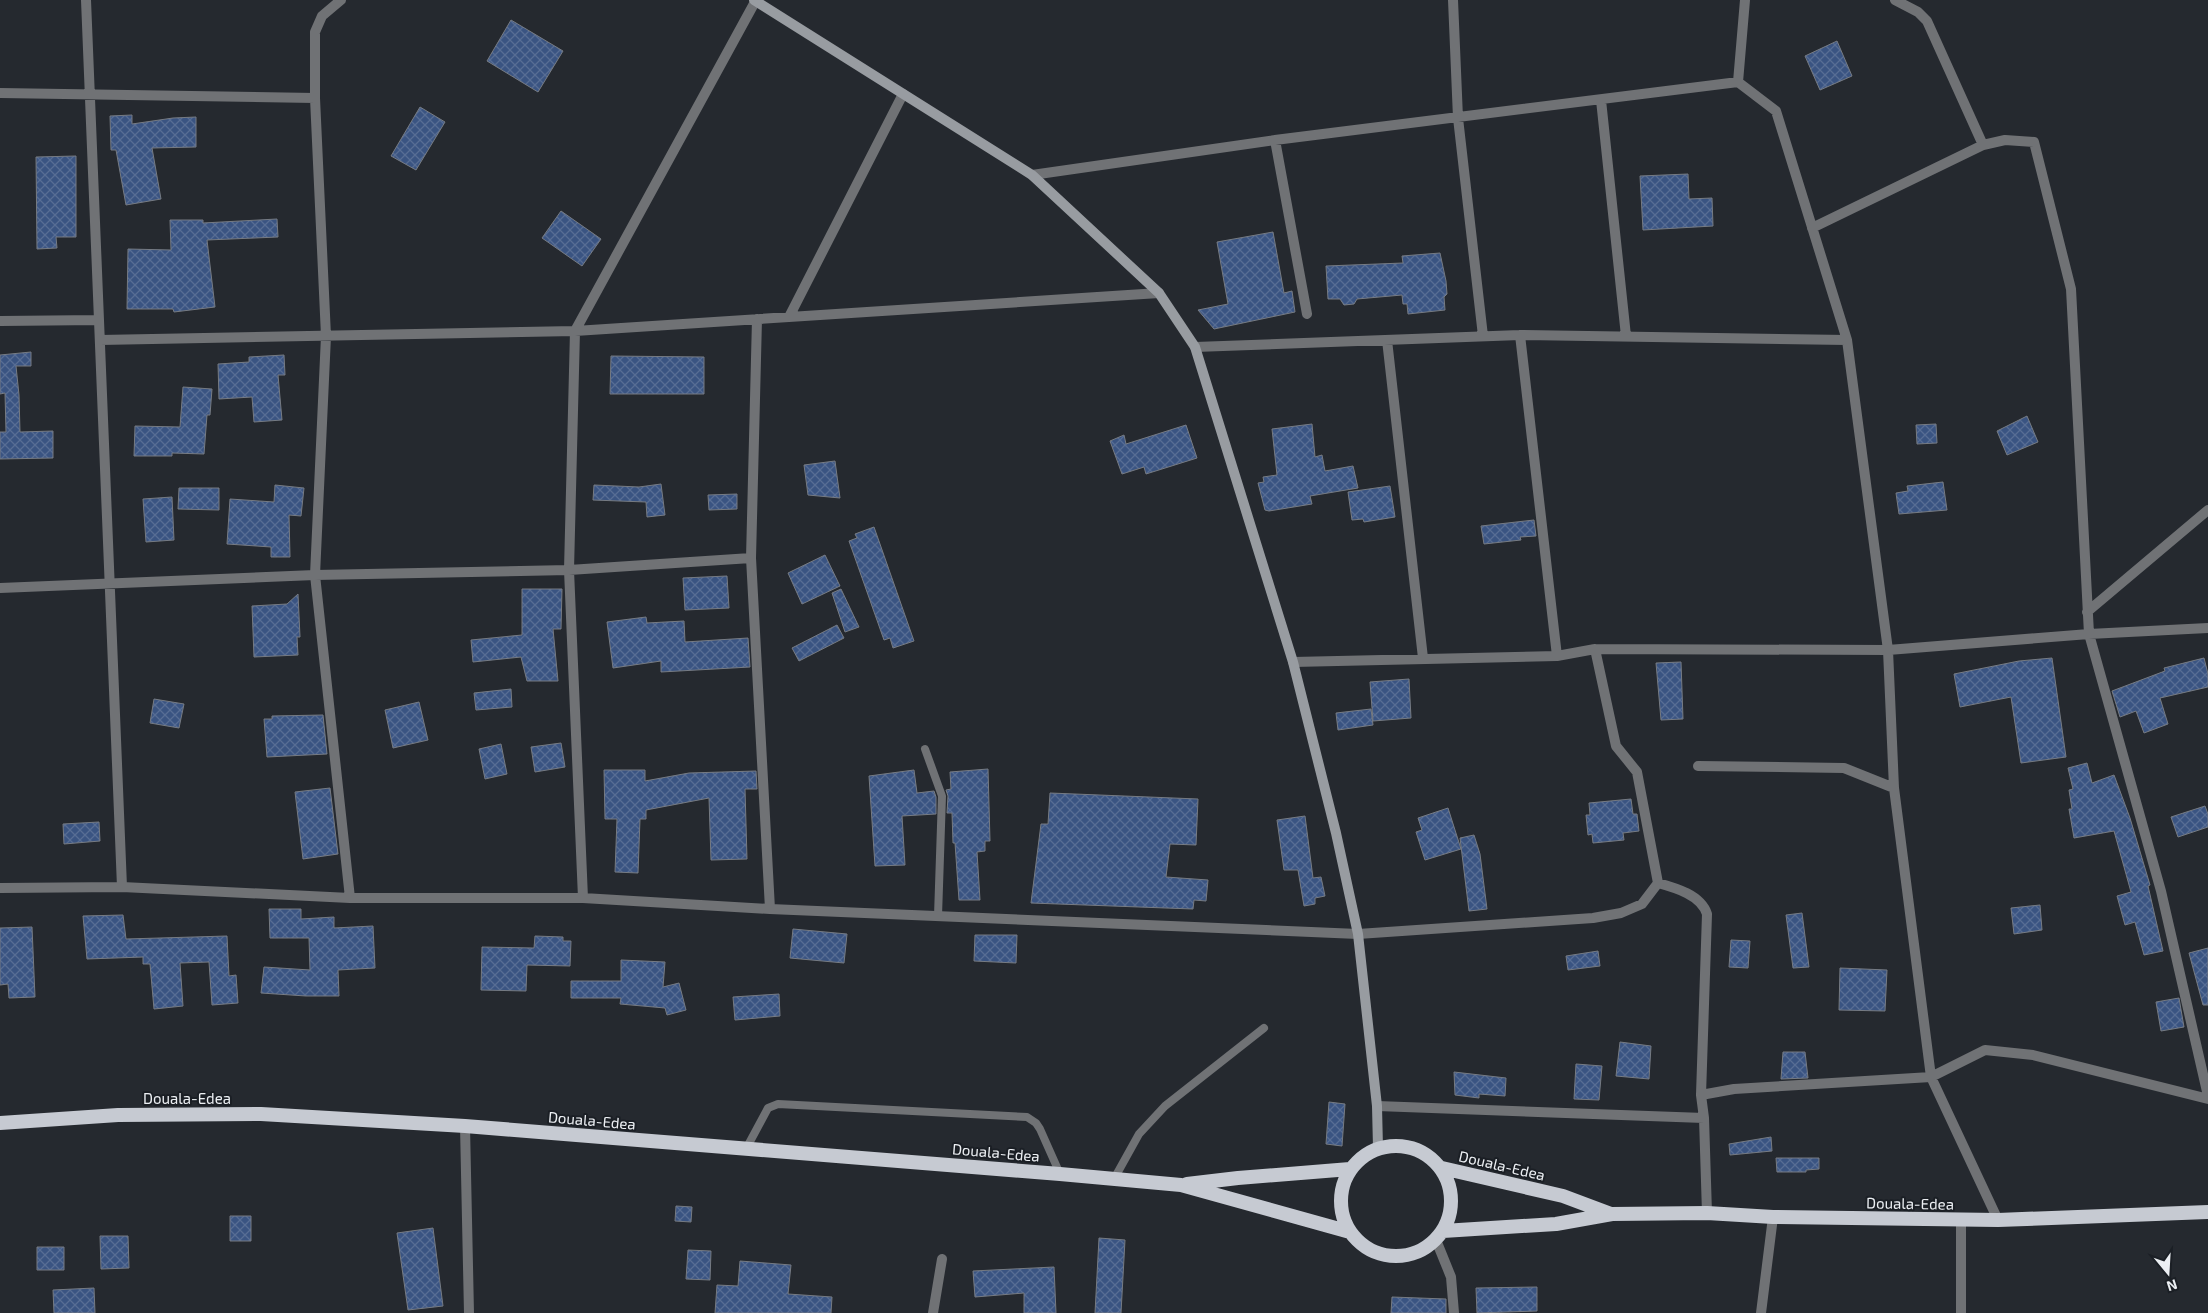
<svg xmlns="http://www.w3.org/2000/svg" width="2208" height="1313" font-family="'Exo 2',sans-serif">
<defs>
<pattern id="building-cross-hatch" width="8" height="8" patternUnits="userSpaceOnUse" patternTransform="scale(1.25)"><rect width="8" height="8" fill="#3a5482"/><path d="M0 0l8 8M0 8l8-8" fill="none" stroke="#576d94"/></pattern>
</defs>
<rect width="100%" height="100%" fill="#25292f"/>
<path fill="url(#building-cross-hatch)" stroke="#767b83" d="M511,20L563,51L538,92L487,61Z
M1837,41L1852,76L1820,90L1805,56Z
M420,107L445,122L416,170L391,156Z
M132,115V124L173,118L196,117V147L152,148L161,199L126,205L116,150H111L110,116Z
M76,156V237H56L57,248L37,249L36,157Z
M1688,174L1689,199L1712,198L1713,226L1643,230L1640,176Z
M561,211L601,239L582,266L542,238Z
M277,219L278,237L207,240L215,307L174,312L173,309H127L128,249L171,250L170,220H203V223Z
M1273,232L1284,293L1292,291L1295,312L1214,329L1198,310L1228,304L1217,242Z
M1440,253L1446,281L1447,294L1444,297L1445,310L1408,314L1407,304H1403L1402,295L1357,299L1354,304L1344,305L1340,299H1328L1326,266L1403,263L1402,256Z
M31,352V366H16L19,395L20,432L53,431V458L0,459V432H6L5,393L0,394V355Z
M284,355L285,375H278L282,420L254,422L252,397L219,399L218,364L249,362V357Z
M611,356L704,357V394H610Z
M183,387L212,389L210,415H207L204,454L172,453V456H134L135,426L180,427Z
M2027,416L2038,442L2007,455L1997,431Z
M1312,424L1315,457L1322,455L1325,471L1353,466L1358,488L1310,496L1312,504L1269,511L1265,510L1258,483L1264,482L1263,477L1277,475L1272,429Z
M1936,424L1937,443L1917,444L1916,425Z
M1186,425L1197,458L1146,474L1144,467L1122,474L1110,441L1124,435L1126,444Z
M835,461L840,498L808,495L804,465Z
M1943,482L1947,510L1899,514L1896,493L1908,491L1907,486Z
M661,484L665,515L647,517L646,502L593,500L594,485L639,487Z
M275,485L304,488L301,516L289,515L290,557H271V547L227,544L230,499L274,502Z
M1390,486L1395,517L1364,522L1363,519L1352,520L1348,492Z
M179,488H219V510L178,509Z
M737,494V509L709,510L708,495Z
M172,497L174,540L146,542L143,499Z
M1534,520L1536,536L1520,537L1521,540L1484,544L1481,526Z
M874,527L914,641L893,648L890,638L884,640L849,541L857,538L855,534Z
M825,555L840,586L802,604L788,573Z
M727,576L729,608L685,610L683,578Z
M522,589H562L561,629H553L558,681H527L521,657L473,662L471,640L522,635Z
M841,589L859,627L845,632L832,593Z
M298,594L300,637H297L298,655L254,657L252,606L287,604Z
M646,617L647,623L684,621L685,642L748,638L750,667L661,672V661L613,668L607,622Z
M837,625L844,638L799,661L792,648Z
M2052,658L2066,757L2021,763L2011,697L1960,707L1954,674L2019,661Z
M2204,658L2208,674V687L2160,698L2168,724L2144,733L2136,711L2120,717L2112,691L2165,671L2164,668Z
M1681,662L1683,719L1661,720L1656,663Z
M1409,679L1411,718L1373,721L1370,682Z
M511,689L512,707L476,710L474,693Z
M154,699L184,704L179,728L150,723Z
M419,702L428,740L393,748L385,710Z
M1371,709L1373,725L1338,730L1336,713Z
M323,715L327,754L267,757L264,719H272V716Z
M561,743L565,767L535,772L531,747Z
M501,744L507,774L485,779L479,749Z
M2087,763L2092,783L2114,775L2130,818L2150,885L2148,886L2163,951L2144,955L2135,922L2125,925L2117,896L2131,892L2114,831L2074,838L2069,809H2072L2069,790L2073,789L2068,768Z
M988,769L990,841H985V851L977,852L980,900H959L955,843H953L952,813H947L948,796L946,790L951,789L950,772Z
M604,770H645V781L689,773L756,771L757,789H745L747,859L711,860L709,798L646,810V819H640L638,873L615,872L617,819H605Z
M914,770L917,793L934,791L936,797V814L902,816L905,865L875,866L869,776Z
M330,788L338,854L303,859L295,792Z
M1050,793L1198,799L1196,845L1170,844L1166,877L1208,880L1206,901L1194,900L1193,909L1031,903L1041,824H1048Z
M1631,799L1633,814H1637L1639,831L1623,833L1624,840L1593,843L1592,834L1588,835L1586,815H1590L1589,803Z
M2205,806L2208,814V827L2178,837L2171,817Z
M1448,808L1461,849L1425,860L1416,832L1422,830L1418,818Z
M1305,816L1313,878L1321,877L1325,896L1315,898V904L1304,906L1298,870H1284L1277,820Z
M99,822L100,841L64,844L63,824Z
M1474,835L1480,854L1487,909L1469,911L1460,838Z
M2040,905L2042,930L2014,934L2011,908Z
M269,909H301V919L334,917V928L373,926L375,968L338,970L339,996H306L261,993L264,967L310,970L309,938H270Z
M1802,913L1809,967L1793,968L1786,915Z
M123,915L126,939L227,936L229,976L236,975L238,1003L212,1005L209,962L180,963L183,1006L154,1009L150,964H143V957L87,959L83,916Z
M32,927L35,997L9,998L8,984L0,985V928Z
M793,929L847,934L844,963L790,958Z
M975,935H1017L1016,963L974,961Z
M535,936L563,937V941H571L570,966L527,965L526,991L481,990L482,947L534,948Z
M1731,940L1750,941L1748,968L1729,967Z
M2208,948V1005H2203L2189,953Z
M1598,951L1600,966L1568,970L1566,956Z
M621,960L665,962L663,987L679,983L686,1010L667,1015L665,1008L620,1004L621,998H571V981H621Z
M1840,968L1887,970L1885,1011L1839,1010Z
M779,994L780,1016L735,1020L733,997Z
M2179,998L2184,1027L2161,1031L2156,1002Z
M1620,1042L1651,1046L1649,1079L1616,1076Z
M1783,1052H1805L1808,1078L1781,1079Z
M1576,1064L1602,1066L1599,1100L1574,1099Z
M1454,1072L1506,1078L1505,1096L1479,1094V1098L1455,1095Z
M1329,1102L1345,1104L1342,1146L1326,1144Z
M1771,1137L1772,1151L1730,1155L1729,1144Z
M1776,1158H1819V1169L1806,1170V1172H1777Z
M676,1206L692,1207L691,1222L675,1221Z
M230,1216H251V1241H230Z
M433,1228L443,1306L408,1310L397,1233Z
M100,1236H128L129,1268L101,1269Z
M1099,1238L1125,1240L1121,1313H1095Z
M37,1247H64V1270H37Z
M688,1250L711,1251L710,1280L686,1279Z
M740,1261L791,1265L788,1294L832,1297L831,1313H715L717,1285L738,1286Z
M1054,1267L1056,1313H1024V1293L975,1297L973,1271Z
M1537,1287V1311L1477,1313L1476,1288Z
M94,1288L95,1313H54L53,1290Z
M1392,1297L1446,1299V1313H1391Z"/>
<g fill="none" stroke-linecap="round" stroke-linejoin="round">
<path stroke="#707275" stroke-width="8" d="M925,749L942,796L938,916
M746,1149L768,1108L778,1104L1027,1117L1036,1123L1040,1129L1060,1174
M1114,1179L1139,1134L1165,1106L1264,1028"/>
<path stroke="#707275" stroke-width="10" d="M86,0L122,887
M341,0L322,16L315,32V98L326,336L315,575L350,898
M1453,0L1458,118L1483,336
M1745,0L1738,82L1776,111L1847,340L1888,650L1894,788L1931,1077L1998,1220
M1895,0L1918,12L1927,21L1983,145
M0,93L315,98
M1601,100L1626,336
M1275,140L1307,314
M1032,175L1275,140L1738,82
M1812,228L1983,145L2005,140L2034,142L2071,289L2089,634L2161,891L2208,1096
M789,317L903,94
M757,319L751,558L770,909
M0,321L99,320
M1520,335L1557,656
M100,340L575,331L1159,293
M1387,340L1423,658
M1195,347L1520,335L1847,340
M0,588L315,575L569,570L751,558
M2087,612L2208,510
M1293,662L1557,656L1595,649L1888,650L2089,634L2208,628
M1698,766L1844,768L1894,788
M1658,883C1676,888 1701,895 1707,914L1701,1095
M0,888L122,887L350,898H583L770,909L1358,934L1593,918L1621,913L1642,904L1658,883L1637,772L1616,746L1595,649
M583,898L569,570L575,331L756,0
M1377,1106L1704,1118
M465,1126L469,1313
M1707,1213L1704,1118L1701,1095L1734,1089L1931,1077L1985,1050L2033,1055L2208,1099
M1436,1240L1451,1277L1454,1313
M933,1313L942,1259
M1761,1313L1773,1217
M1961,1313V1220"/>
<path stroke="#989ca1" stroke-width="10" d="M754,0L1032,175L1159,293L1195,347L1293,662L1336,833L1358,934L1377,1106L1378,1148"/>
<path stroke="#c6cad2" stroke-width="14" d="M0,1123L118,1115L261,1114L465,1126L1060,1174L1181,1185L1350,1232
M1341 1201a55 55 0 1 1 110 0a55 55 0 1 1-110 0Z
M1442,1168L1563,1196L1611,1214
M1187,1184L1238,1178L1350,1169
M1443,1231L1556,1224L1612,1214L1707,1213L1773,1217L1998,1220L2208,1212"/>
</g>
<g text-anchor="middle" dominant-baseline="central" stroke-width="4" stroke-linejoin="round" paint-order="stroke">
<g font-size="15" fill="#eceff3" stroke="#1b1f25">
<text x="187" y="1098">Douala-Edea</text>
<text transform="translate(592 1120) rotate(5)">Douala-Edea</text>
<text transform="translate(996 1152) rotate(5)">Douala-Edea</text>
<text transform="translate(1502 1165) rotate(13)">Douala-Edea</text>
<text transform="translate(1910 1203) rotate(1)">Douala-Edea</text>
</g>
</g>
<g transform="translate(2168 1273) rotate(162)" stroke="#1b1f25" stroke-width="4" paint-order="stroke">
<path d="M0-4L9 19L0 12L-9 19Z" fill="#eceff3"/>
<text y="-8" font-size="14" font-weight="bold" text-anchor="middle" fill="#eceff3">N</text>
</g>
</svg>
